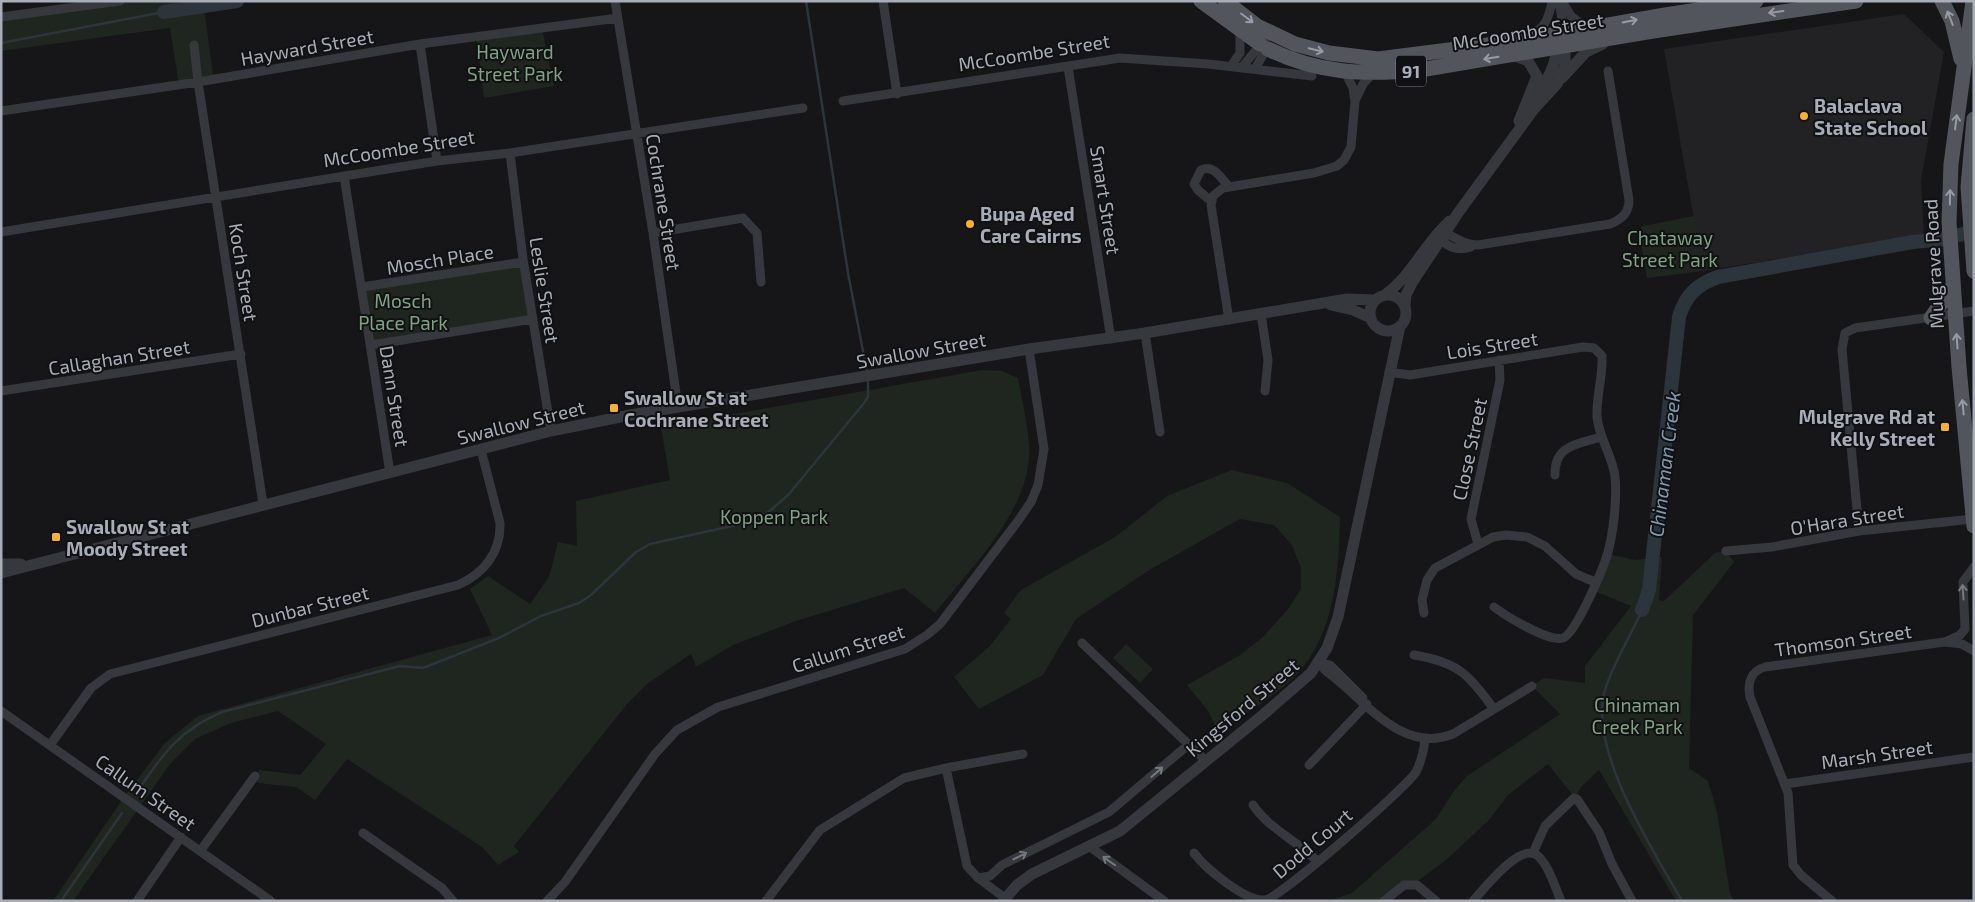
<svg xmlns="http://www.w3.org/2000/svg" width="1975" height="902" font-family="'Exo 2',sans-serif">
<rect width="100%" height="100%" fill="#161618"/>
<path fill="#222225" d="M1904,14L1944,52L1921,180L1924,235L1703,271L1664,49Z"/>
<path fill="#1e261f" d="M125,1H203L214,81L179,85L170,28L1,51V17Z
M542,28L554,86L484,98L476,37Z
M1694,216L1703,271L1647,278L1639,232L1643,226Z
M523,262L533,319L371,345L362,287Z
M982,370L1002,371L1018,378C1022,400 1031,437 1029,458C1025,515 970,569 935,613L904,588L796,621L733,645L696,667L691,654L647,684L627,704L514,846L519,852L498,865L482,847L347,759L315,800L296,787L257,783L259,770L300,775L326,744L278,711L231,723L195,739L170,764L73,901H53L124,797L165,743L198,716L492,635L470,589L488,576L530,604L549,577L558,542L577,546L576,501L670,480L661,427Z
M1232,470L1287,483L1340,517C1339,567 1336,626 1303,667C1281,694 1246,712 1218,734L1209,712L1187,685L1240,655L1262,638L1289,608L1301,589V568L1292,545L1274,525L1240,519L1151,569L1076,619L1043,675L979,709L954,677L990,646L1011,619L1004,613L1021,590L1115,537L1167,496Z
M1726,551L1734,562L1693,615L1689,768L1708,781L1717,812L1730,894L1735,901H1676L1599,770L1581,787L1575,798L1548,764L1508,795L1488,821L1446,860L1391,901H1329L1352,893L1436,819L1454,791L1467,776L1560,714L1532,686L1544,678L1585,683V666L1631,606L1592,590L1608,554L1635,560L1662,557L1659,600L1664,601L1715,553Z
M1126,644L1153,669L1140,683L1113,658Z"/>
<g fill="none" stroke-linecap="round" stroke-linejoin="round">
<path stroke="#2c353c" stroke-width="2.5" d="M806,1L848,273L867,372
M1,43L164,12
M1642,610C1632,634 1612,665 1605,690C1587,748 1653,850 1682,901
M137,792C162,755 179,730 222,712L400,666L423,668L499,638L541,616L579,603L591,595L636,552L650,544L755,521L771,510L789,494L864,403L868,397V380
M61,901L122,813"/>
<path stroke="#2c353c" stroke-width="14" d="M164,12L237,1
M1642,610L1649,590L1679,317C1685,296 1697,284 1718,277L1913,242L1944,239L1974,231"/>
<path stroke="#37383d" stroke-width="9" d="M615,1L653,233L678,407
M883,1L897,94
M1559,1L1564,32
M1562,1L1571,16L1588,29
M1,17L120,1
M1531,34C1546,28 1548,18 1552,3
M420,44L437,161
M194,45L198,82L263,504
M1231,66L1240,53V31
M1068,67L1111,339
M1242,67L1270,33
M1255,69L1268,46
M1345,72L1353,88L1355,101L1363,84L1372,74
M843,101L1120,58L1208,64L1312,76
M1,111L198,82L420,44L618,18
M510,153L523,259L551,431
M344,176L390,473
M1211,201L1198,190L1194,184L1201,170C1214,164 1221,178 1229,187
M1,232L437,161L510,153L803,108
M1440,232C1456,235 1458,244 1478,245L1610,224C1622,219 1629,213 1629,200L1608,71
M653,233L743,218L757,233L761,282
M1439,234C1444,248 1458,251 1471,247
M362,287L523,262
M1261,314L1268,360L1265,391
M1229,320L1211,205L1213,196L1223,188L1314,173L1337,166L1344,160L1351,147L1355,101
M1145,333L1160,432
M371,345L533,319
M1389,372L1410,375L1583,347L1594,348L1602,356C1603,377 1596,397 1597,417C1599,438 1612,455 1615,476C1617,496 1614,528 1609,548C1606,563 1576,634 1563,638C1548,642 1506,616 1494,607
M1,391L241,354
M1555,475C1554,445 1578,444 1601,437
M1859,531L1842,349L1845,333L1855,328L1974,311
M1478,544L1471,519L1500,380L1499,360
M1726,551L1772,547L1859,531L1973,519
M1424,613L1422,600L1427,580L1435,568L1493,537L1506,535L1527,537L1545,546L1576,574L1595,582
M1947,641L1960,635L1965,629L1963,582L1974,567
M1082,643L1206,761
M1414,655C1457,662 1469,674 1493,708
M1318,662L1326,671C1363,697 1400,755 1453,734L1532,686
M1318,662L1330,665L1363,698
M1,711L271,901
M50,745L91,688L110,674L458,585C483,574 501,553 500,523L481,450
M1309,765L1367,704
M946,768L967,866L978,878L1005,898
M1785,784L1974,757
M1253,805C1269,829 1298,841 1318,862
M363,833L442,888L453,901
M1089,846L1164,901
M201,850L255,776
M1194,853C1205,868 1246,902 1265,900C1280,898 1406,788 1416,772C1421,762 1424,750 1425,739
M1533,853L1545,826L1574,798L1577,799L1599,832L1612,864L1632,901
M978,878L990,876L1002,865L1109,812L1188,745
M137,901L181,837
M547,901L565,882L655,754L677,730L718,707L905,649L927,635L940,624L1018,521L1031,502L1038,485L1044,449L1029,349
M766,901L820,830L904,778L946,768L1023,754
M1384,901L1404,885H1417L1436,901
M1473,901C1485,888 1521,841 1538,856C1549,866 1555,887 1561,901
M1832,901L1801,875L1793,865L1788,793L1750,697C1747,683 1751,671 1765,667L1944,642L1962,644L1974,651"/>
<path stroke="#37383d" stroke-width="11" d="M1512,55L1528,61L1537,76L1519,121
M1562,78L1586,52L1603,44
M1537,100C1545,79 1559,65 1556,41
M1386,294C1412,275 1425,243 1450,221
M1370 313a18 18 0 1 1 36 0a18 18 0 1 1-36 0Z
M1331,305L1353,310L1371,318
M1405,305L1406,295L1412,283L1458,213L1534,109L1557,84L1565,66V39
M1,564H21
M1,573L551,431L630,415L1029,349L1145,333L1347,299L1375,300
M1003,901L1017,885L1032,874L1120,831L1264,714L1311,673L1327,648L1338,617L1400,326"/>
<path stroke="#53555c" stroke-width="15" d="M1201,1L1260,44
M1225,1L1257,26L1295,44L1329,53L1378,59L1512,42L1665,15L1756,1
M1942,1L1952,21L1961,59
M1973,1L1951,164L1949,222L1959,367L1974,526
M1268,49C1319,74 1364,75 1420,70L1653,31L1856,1
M1974,119L1968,187L1974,271
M1931,318L1953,286"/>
</g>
<defs><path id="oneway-shaft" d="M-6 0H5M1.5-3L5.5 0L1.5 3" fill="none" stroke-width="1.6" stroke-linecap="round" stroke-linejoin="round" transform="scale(1.25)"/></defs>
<g stroke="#979ba6">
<use href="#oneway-shaft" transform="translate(1776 12) rotate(172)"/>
<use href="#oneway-shaft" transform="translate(1247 18) rotate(37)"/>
<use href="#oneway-shaft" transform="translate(1950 18) rotate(-112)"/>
<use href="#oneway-shaft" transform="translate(1630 21) rotate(-11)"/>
<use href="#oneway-shaft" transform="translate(1316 50) rotate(14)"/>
<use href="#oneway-shaft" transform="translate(1491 58) rotate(171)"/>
<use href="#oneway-shaft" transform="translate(1956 122) rotate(-83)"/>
<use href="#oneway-shaft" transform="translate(1950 197) rotate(-89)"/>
<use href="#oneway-shaft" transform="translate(1957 341) rotate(-94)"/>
<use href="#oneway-shaft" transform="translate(1963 407) rotate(-95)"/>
</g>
<g stroke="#757881">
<use href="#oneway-shaft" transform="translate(1963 592) rotate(-94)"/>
<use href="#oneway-shaft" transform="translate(1157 772) rotate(-41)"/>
<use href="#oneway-shaft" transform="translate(1020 856) rotate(-27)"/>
<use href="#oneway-shaft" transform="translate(1109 861) rotate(-145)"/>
</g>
<g fill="#f2b134" stroke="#111113" stroke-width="2">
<circle cx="1804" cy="116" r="5"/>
<circle cx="970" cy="224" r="5"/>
<rect x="609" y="403" width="10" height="10" rx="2.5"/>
<rect x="1940" y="422" width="10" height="10" rx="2.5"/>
<rect x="51" y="532" width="10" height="10" rx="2.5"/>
</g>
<g text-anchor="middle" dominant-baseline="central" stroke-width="4" stroke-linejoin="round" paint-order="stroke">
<rect fill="#111113" stroke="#7b7e86" stroke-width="1" x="1396" y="55.5" width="30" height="31" rx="4"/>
<g font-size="18" font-weight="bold" fill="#a8adb8">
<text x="1411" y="71">91</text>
</g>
<g font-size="19" fill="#a8adb8" stroke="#111113">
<text transform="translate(1528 31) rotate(-9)">McCoombe Street</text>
<text transform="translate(307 47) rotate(-10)">Hayward Street</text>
<text transform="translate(1034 52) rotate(-9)">McCoombe Street</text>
<text transform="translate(399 148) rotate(-9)">McCoombe Street</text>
<text transform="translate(1106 200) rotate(81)">Smart Street</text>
<text transform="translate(664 202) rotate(81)">Cochrane Street</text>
<text transform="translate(440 259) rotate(-9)">Mosch Place</text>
<text transform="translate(1933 264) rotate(-93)">Mulgrave Road</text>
<text transform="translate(244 272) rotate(81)">Koch Street</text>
<text transform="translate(545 290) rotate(81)">Leslie Street</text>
<text transform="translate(1492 345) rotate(-9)">Lois Street</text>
<text transform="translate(921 350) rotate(-10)">Swallow Street</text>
<text transform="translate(119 357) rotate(-9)">Callaghan Street</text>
<text transform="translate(395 396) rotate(81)">Dann Street</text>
<text transform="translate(521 422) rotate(-14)">Swallow Street</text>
<text transform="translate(1469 449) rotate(-78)">Close Street</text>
<text transform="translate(1847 519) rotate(-9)">O'Hara Street</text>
<text transform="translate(310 606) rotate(-14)">Dunbar Street</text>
<text transform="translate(1843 640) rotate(-8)">Thomson Street</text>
<text transform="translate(848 648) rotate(-18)">Callum Street</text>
<text transform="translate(1242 707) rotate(-40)">Kingsford Street</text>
<text transform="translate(1877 754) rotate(-8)">Marsh Street</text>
<text transform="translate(146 792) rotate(35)">Callum Street</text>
<text transform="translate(1312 843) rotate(-40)">Dodd Court</text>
</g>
<g font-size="19" fill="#7fa381" stroke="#111113">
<text x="515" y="51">Hayward<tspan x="515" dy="22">Street Park</tspan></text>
<text x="1670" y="237">Chataway<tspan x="1670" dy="22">Street Park</tspan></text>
<text x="403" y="300">Mosch<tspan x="403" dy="22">Place Park</tspan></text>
<text x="774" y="516">Koppen Park</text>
<text x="1637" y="704">Chinaman<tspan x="1637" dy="22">Creek Park</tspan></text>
</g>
<g font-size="19" font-weight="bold" fill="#a8adb8" stroke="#111113" text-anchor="start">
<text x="1814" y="105">Balaclava<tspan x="1814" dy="22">State School</tspan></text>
<text x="980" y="213">Bupa Aged<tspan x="980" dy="22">Care Cairns</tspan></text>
<text x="624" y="397">Swallow St at<tspan x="624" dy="22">Cochrane Street</tspan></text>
<text x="1935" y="416" text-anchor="end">Mulgrave Rd at<tspan x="1935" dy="22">Kelly Street</tspan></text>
<text x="66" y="526">Swallow St at<tspan x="66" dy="22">Moody Street</tspan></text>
</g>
<g font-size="20" font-style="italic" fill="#7f9bb3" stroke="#111113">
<text transform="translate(1664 464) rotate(-83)">Chinaman Creek</text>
</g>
</g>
<rect width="1975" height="902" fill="none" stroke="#a8adb8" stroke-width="5"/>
</svg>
